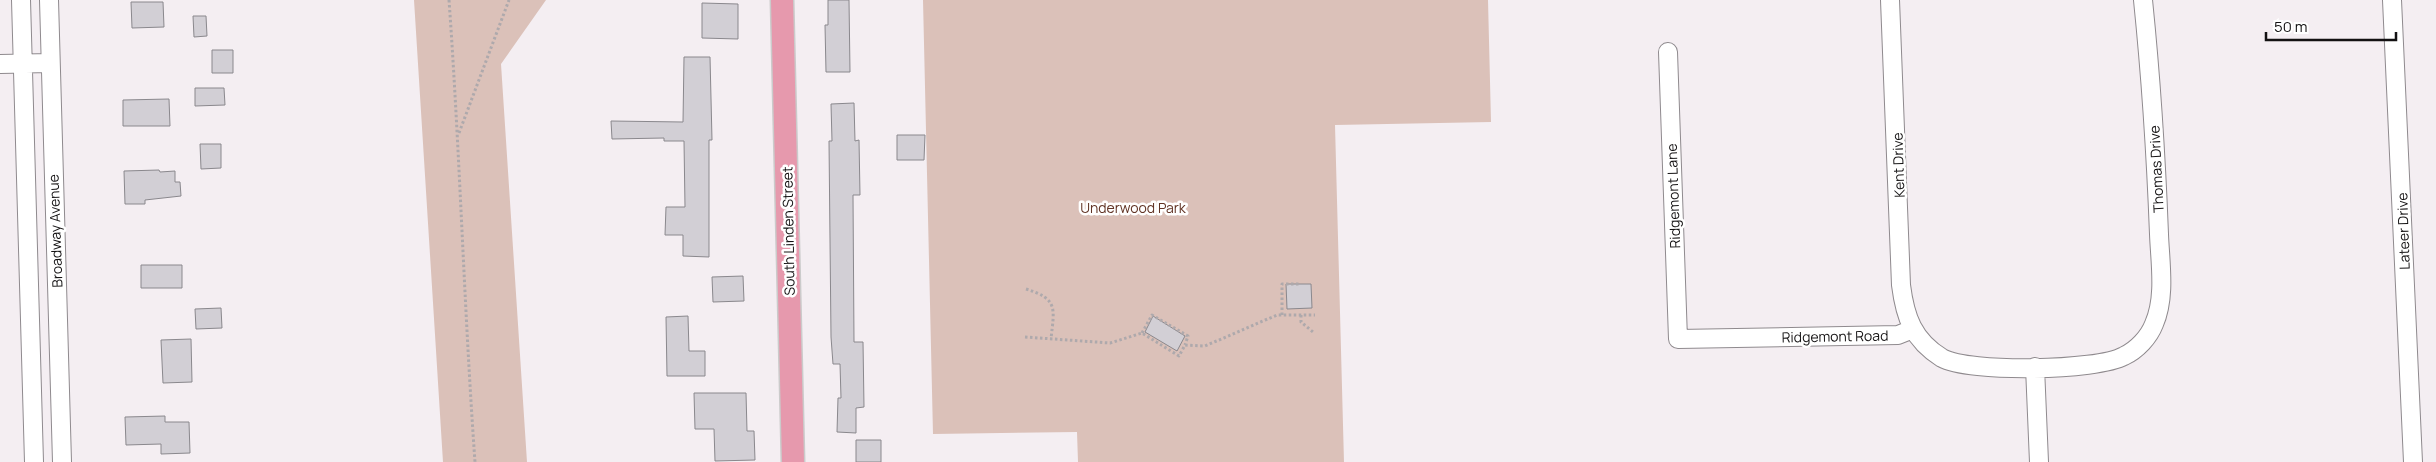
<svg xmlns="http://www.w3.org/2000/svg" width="2436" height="462" font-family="Manrope,sans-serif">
<rect width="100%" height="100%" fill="#f4eef2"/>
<path fill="#dbc1b9" d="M414,0H546L501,64L527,462H443Z
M923,0H1488L1491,122L1335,125L1344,462H1078L1077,432L933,434Z"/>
<path fill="#d2cfd5" stroke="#8a888d" d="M828,0H849L850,72H826L825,25H828Z
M131,2H163L164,27L132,28Z
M702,3L738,4V39L702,38Z
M193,16H206L207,36L194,37Z
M212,50H233V73H212Z
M684,57H710L712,140H709V257L683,256V235H665L666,207H685L684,141H664V138L612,139L611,121L683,122Z
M195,88H224L225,105L195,106Z
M169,99L170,126H123V100Z
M854,103L855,141L859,140L860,195H853L854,342H863L864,407L856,408V433L837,432L838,398H841L840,364H833L831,337L829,141H832L831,104Z
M897,135H925L924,160H897Z
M200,144H221V168L201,169Z
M159,170L160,172L175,171V182H180L181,196L145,200V204H125L124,171Z
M141,265H182V288H141Z
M743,276L744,301L713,302L712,277Z
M1286,284H1311L1312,308L1287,309Z
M221,308L222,328L196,329L195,309Z
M688,316L689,351H705V376H667L666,317Z
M1153,316L1185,336L1177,351L1145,332Z
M191,339L192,382L163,383L161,340Z
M694,393H746L747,431H754L755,460L715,461L714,429H695Z
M165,416V422H189L190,453L161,454V444L126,445L125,417Z
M856,440H881V462H856Z"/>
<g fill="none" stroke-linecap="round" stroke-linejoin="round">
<defs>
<path id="minor" d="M21,0L34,462
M49,0L62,462
M1890,0L1901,285C1905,317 1913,340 1942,358C1969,373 2097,371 2124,356C2137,350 2149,337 2154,324C2166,297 2160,262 2159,234C2156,156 2151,78 2143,0
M2392,0L2413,462
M1668,52L1678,339L1898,335L1913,329
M0,64L50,63
M2035,367L2039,462"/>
<path id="major" d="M782,0L793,462"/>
</defs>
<use href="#minor" stroke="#8f8a8e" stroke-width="20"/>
<use href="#major" stroke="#cbcbcb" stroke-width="25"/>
<path stroke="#aea9ac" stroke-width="3" stroke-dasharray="2.5 2.5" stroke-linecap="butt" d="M449,0C460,154 464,308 475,462
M459,133L509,0
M1026,289C1059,299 1054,309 1051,339
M1282,315V284H1299
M1301,315V322L1313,332
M1142,333L1152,315L1188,336L1185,345
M1025,337L1110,343L1142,333L1179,356L1185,345L1205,346L1277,315H1315"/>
<use href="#minor" stroke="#fff" stroke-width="18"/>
<use href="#major" stroke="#e699ad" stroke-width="22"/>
</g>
<g text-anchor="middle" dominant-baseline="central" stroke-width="5" stroke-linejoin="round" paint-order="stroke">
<g font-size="14" fill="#131112" stroke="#fff">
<text transform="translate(1898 165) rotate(-92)">Kent Drive</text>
<text transform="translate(2156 169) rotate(-93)">Thomas Drive</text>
<text transform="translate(1673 196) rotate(-92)">Ridgemont Lane</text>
<text transform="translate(55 231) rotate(-92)">Broadway Avenue</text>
<text transform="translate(788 231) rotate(-91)">South Linden Street</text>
<text transform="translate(2403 231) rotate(-92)">Lateer Drive</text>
<text transform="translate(1835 336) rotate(-1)">Ridgemont Road</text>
</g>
<g font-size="14" fill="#613324" stroke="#fff">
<text x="1133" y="207">Underwood Park</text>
</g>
</g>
<path d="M2266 32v8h130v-8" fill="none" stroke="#131112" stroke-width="2.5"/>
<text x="2274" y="32" font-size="15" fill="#131112" stroke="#ffffff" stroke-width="4" paint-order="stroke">50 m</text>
</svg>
